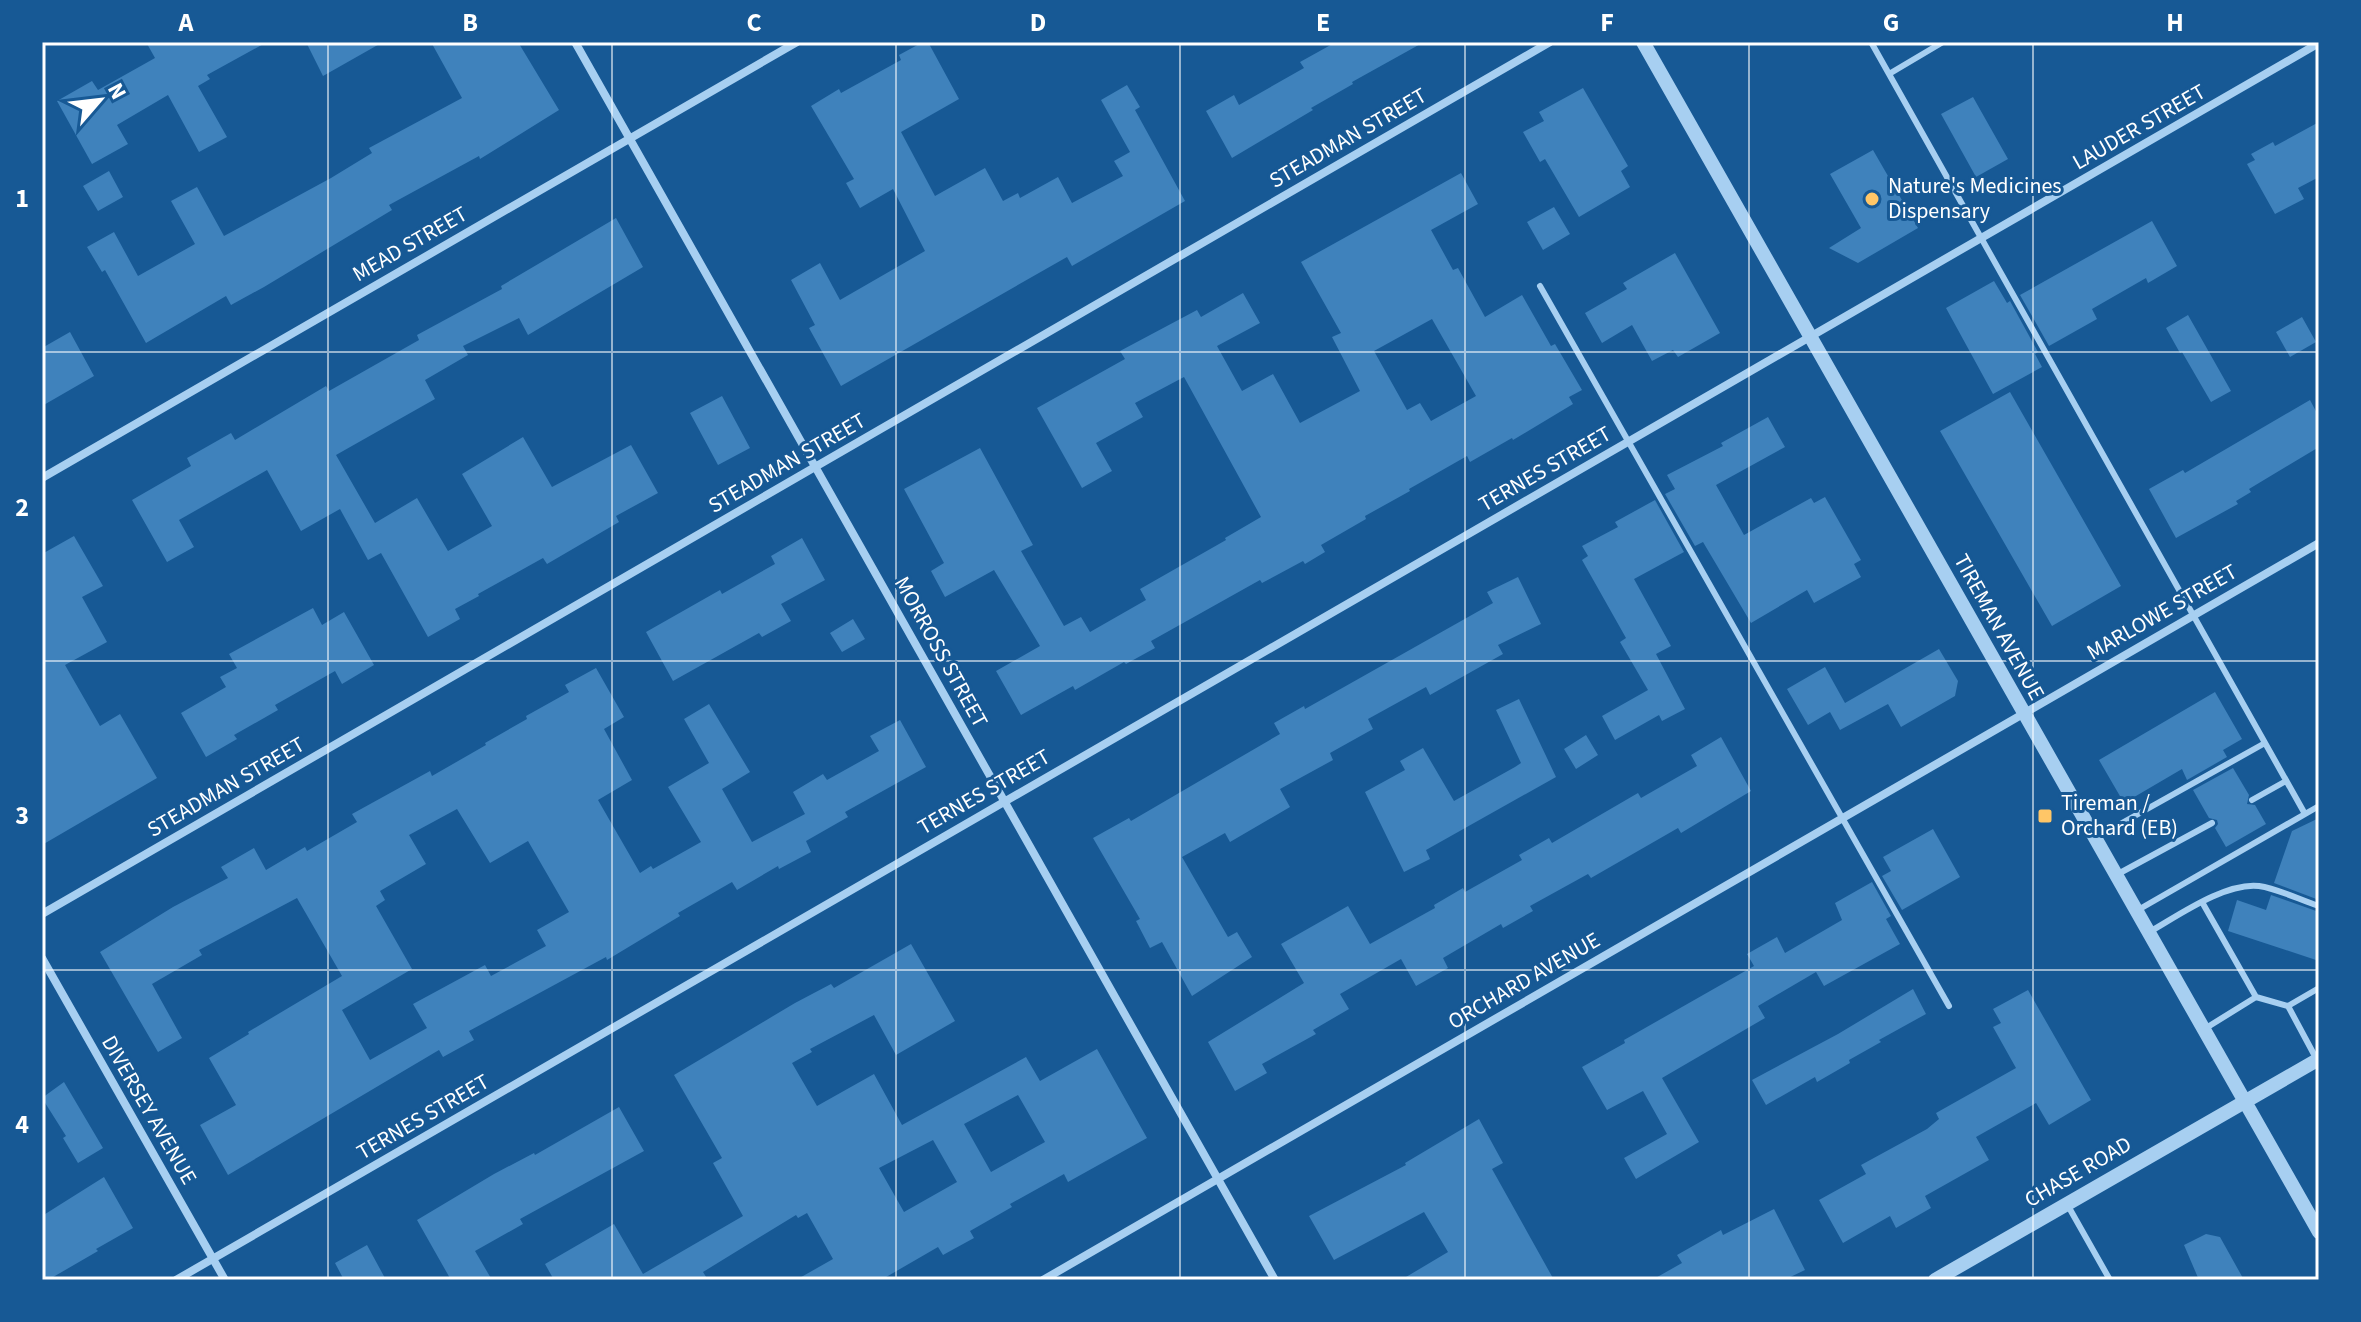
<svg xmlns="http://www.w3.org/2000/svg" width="2361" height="1322" font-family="'Source Sans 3',sans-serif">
<rect width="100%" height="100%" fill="#175995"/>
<path fill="#3f82bc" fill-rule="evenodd" d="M146,42H267L207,75L210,79L198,86L227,137L199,152L168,95L117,125L128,144L92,164L57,101L92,81L98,90L155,58Z
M306,42H383L323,76Z
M431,42H518L559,110L480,159L479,156L389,205L392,210L264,287L231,305L226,296L146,343L105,270L102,272L87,247L114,232L138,276L195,244L171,201L197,187L224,236L331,178L372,153L369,148L462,98Z
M923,42H928L959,99L901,132L935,196L985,168L1003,201L1018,193L1020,198L1058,177L1072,203L1123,176L1114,161L1130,152L1101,100L1127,85L1140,107L1135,110L1185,201L1072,266L1067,257L841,386L809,328L815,325L791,280L820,263L840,300L925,251L893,189L860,208L846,183L854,179L811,106L839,89L841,93L901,60L899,55Z
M1336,42H1424L1352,82L1353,84L1311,108L1313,110L1232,158L1206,111L1234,95L1239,105L1304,68L1300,62Z
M1583,88L1628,166L1621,171L1630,187L1579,217L1545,159L1540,162L1523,132L1544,121L1539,112Z
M1973,97L2008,159L1976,177L1941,114Z
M2319,122V177L2298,188L2304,199L2275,214L2247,164L2255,160L2251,154L2273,142L2275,146Z
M1873,150L1918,228L1858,263L1829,248L1861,228L1830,174Z
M109,171L123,197L98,211L83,186Z
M1461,173L1478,204L1431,230L1453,270L1458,268L1485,317L1522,295L1551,346L1555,344L1582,390L1569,397L1573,404L1513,440L1512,438L1470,462L1467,456L1409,489L1410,491L1365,516L1366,519L1321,545L1325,552L1305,564L1303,561L1262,583L1260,580L1151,641L1155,648L1126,664L1124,662L1075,690L1073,686L1021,715L996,671L1040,646L994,570L945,597L931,571L944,563L904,489L980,448L1033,545L1021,551L1064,626L1081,617L1090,632L1146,600L1140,589L1226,540L1225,538L1261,517L1184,377L1135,403L1143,417L1096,443L1112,471L1082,488L1037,408L1125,359L1120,351L1197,310L1201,317L1243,293L1260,323L1217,346L1242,391L1273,374L1300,423L1360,391L1332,337L1341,333L1301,262ZM1432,319L1476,396L1431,421L1420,403L1407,410L1374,351Z
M1554,207L1570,234L1543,250L1527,222Z
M616,218L643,267L528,335L519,318L463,346L468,355L425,380L435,399L336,455L375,523L417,498L448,551L492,526L462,474L523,437L552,487L631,445L658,493L616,516L619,522L547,564L543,558L478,594L479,596L455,609L460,619L428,637L381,553L368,560L340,509L301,531L267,470L179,520L194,547L167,562L132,500L191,466L187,458L231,433L235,440L326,386L329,391L419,340L417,335L502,289L501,286Z
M2152,221L2177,266L2148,283L2146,278L2092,309L2097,319L2049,346L2020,295Z
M1675,253L1720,333L1678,357L1673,350L1652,361L1632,325L1602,343L1585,313L1627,289L1623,283Z
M1994,281L2007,303L2010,301L2038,352L2035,354L2042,367L1993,394L1946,308Z
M2188,315L2231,391L2211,402L2182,352L2180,353L2166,328Z
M2302,317L2316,342L2290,357L2276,332Z
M70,332L94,376L42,406V348Z
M2010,392L2121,586L2052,626L1940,431Z
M722,396L750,448L718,465L690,413Z
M2310,400L2319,417V447L2249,489L2251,492L2236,501L2238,504L2176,538L2149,489L2183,470L2185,473Z
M1768,417L1785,447L1716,485L1744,535L1811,498L1814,503L1825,497L1861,560L1854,564L1861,577L1814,603L1807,590L1751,623L1703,542L1695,546L1665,494L1675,489L1667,475L1723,446L1721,443Z
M1655,500L1684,552L1634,579L1671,646L1656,654L1685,709L1662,721L1659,715L1615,740L1602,716L1648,690L1620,642L1626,638L1582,560L1588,556L1582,546L1618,527L1615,522Z
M74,536L103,586L82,597L107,642L65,665L100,726L120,714L157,778L42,845V554Z
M802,538L825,580L781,604L791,621L762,637L759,633L673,681L646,632L720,590L722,594L775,564L771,556Z
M1518,577L1541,624L1498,645L1503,654L1430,695L1426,687L1368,719L1373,729L1330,753L1333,760L1280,789L1290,807L1230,842L1225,833L1182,857L1228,937L1237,932L1252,957L1192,996L1162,942L1150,948L1136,921L1140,919L1093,838L1129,818L1131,821L1280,734L1274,723L1304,706L1305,709L1493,603L1487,592Z
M313,608L322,625L344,612L374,665L342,684L335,671L275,705L278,710L234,735L237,739L206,757L181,713L226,687L220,677L237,668L229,654Z
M853,619L865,639L842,652L830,633Z
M1939,649L1958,681L1955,696L1901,727L1888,704L1840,730L1830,712L1808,725L1787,689L1825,667L1845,703Z
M596,668L624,717L604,729L632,780L598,800L640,873L651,866L653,869L701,842L668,787L709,763L684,719L709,704L750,772L722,789L752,842L805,814L793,792L823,774L827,780L879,751L870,736L900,720L926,767L845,812L848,817L806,841L811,852L779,869L778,866L737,890L732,882L678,913L680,916L607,960L606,957L469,1031L474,1040L443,1057L439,1050L228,1175L200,1125L236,1105L209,1058L249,1034L248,1032L342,976L297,898L199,950L202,955L152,984L182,1038L158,1052L100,952L173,907L228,878L221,867L254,848L266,870L305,847L307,851L357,822L352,814L430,771L432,776L486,745L485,743L527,719L526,716L569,692L565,685ZM457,809L490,863L528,841L569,912L537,930L546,946L491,976L485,965L413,1004L427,1028L370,1060L342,1010L412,969L376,906L385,900L380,891L426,864L409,835Z
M2215,692L2242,739L2223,750L2227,757L2187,780L2182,769L2124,803L2099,760Z
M1519,699L1556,777L1426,850L1430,859L1404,872L1365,792L1405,770L1400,761L1423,748L1454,801L1515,767L1521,763L1496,710Z
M1586,735L1598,755L1576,769L1564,749Z
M1721,737L1751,791L1681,833L1678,828L1591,878L1588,874L1530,906L1533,911L1503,928L1501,924L1443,958L1448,968L1416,986L1401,959L1340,994L1349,1009L1313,1030L1316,1034L1262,1064L1267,1073L1235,1091L1208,1042L1304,983L1281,944L1348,906L1370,944L1435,908L1434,905L1463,888L1465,892L1522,860L1519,855L1549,838L1552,843L1638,793L1641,798L1697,766L1691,755Z
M2233,768L2249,795L2247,804L2255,805L2266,824L2226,847L2215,828L2218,824L2217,820L2209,818L2193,790Z
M2319,818V900L2274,883L2292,831Z
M1933,829L1960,877L1902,910L1882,876L1891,871L1883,857Z
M1872,882L1891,916L1886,919L1900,944L1824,986L1816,972L1758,1006L1765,1018L1662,1078L1699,1142L1636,1179L1624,1158L1667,1134L1643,1091L1607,1110L1582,1067L1625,1043L1624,1040L1754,966L1747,954L1777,937L1785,953L1842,920L1835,903Z
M2271,895L2319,912V961L2228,931L2237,900L2266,910Z
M911,944L955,1021L896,1055L874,1015L810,1049L812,1052L792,1063L817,1106L874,1074L902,1125L1026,1057L1040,1081L1097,1049L1147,1138L1068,1182L1064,1174L1010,1204L1012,1207L970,1231L974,1238L943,1255L938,1247L881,1280H796L833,1259L807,1213L798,1218L796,1215L703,1272L708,1280H554L545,1264L614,1224L643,1274L743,1216L713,1163L722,1158L674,1075L795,1003L831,984L834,988ZM1018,1095L1045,1142L991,1172L964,1124ZM933,1140L957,1182L904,1212L879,1168Z
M1913,989L1926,1014L1879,1040L1881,1042L1849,1060L1850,1063L1817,1082L1815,1077L1766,1105L1752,1080L1838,1034Z
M2028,990L2091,1100L2049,1125L2036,1103L1976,1137L1989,1160L1925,1196L1931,1208L1896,1228L1890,1216L1843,1243L1819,1200L1866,1174L1861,1165L1927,1129L1939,1119L1936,1113L2016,1068L1993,1027L2001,1023L1993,1009Z
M64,1082L103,1148L78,1163L63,1138L66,1136L42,1098Z
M619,1107L644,1151L520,1219L523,1224L475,1251L492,1280H451L417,1220L494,1174L534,1153L535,1155Z
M1479,1119L1503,1163L1492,1169L1554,1280H1401L1448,1252L1424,1212L1334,1260L1309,1216L1406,1165L1405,1163Z
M104,1177L133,1228L96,1249L98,1251L48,1280H42V1216Z
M1774,1209L1805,1270L1784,1280H1652L1682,1263L1677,1255L1721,1230L1723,1235Z
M2206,1234L2220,1237L2244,1280H2199L2184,1245Z
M367,1245L386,1280H344L335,1263Z"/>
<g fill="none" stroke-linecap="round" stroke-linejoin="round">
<path stroke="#a7cff1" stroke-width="6" d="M1871,42L2305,814
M1889,74L1943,42
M1540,286L1949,1006
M2252,800L2286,781
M2097,837L2265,743
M2118,874L2212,823
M2202,902L2256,997L2288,1006L2317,1060
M2138,910L2319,806
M2151,931C2179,915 2226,882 2259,886C2279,889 2300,900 2319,906
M2288,1006L2319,988
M2206,1028L2256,997
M2067,1204L2110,1280"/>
<path stroke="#a7cff1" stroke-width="8" d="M575,42L1275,1280
M42,478L797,42
M42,914L1550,42
M42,958L225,1280
M176,1280L2319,43
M1043,1280L2319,543"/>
<path stroke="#a7cff1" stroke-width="14" d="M1643,42L2319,1232
M1935,1280L2319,1059"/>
</g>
<path fill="none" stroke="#fff" stroke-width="2" stroke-opacity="0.55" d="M328,42V1280M612,42V1280M896,42V1280M1180,42V1280M1465,42V1280M1749,42V1280M2033,42V1280M42,352H2319M42,661H2319M42,970H2319"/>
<g fill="#ffc667" stroke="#175995" stroke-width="3">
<circle cx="1872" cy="199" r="8"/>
<rect x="2037" y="808" width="16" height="16" rx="4"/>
</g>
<g text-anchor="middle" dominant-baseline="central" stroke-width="6" stroke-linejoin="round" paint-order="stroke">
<g font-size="22" fill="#fff" stroke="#175995">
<text transform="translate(2139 127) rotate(-30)">LAUDER STREET</text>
<text transform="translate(1348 138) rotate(-30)">STEADMAN STREET</text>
<text transform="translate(410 244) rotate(-30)">MEAD STREET</text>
<text transform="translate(787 463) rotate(-30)">STEADMAN STREET</text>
<text transform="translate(1545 469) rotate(-30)">TERNES STREET</text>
<text transform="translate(2162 612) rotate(-30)">MARLOWE STREET</text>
<text transform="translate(1999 627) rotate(61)">TIREMAN AVENUE</text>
<text transform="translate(941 652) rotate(61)">MORROSS STREET</text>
<text transform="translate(226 787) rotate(-30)">STEADMAN STREET</text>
<text transform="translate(984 792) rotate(-30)">TERNES STREET</text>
<text transform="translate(1524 981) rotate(-30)">ORCHARD AVENUE</text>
<text transform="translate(149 1110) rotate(60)">DIVERSEY AVENUE</text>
<text transform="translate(423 1117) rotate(-30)">TERNES STREET</text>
<text transform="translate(2078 1172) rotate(-30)">CHASE ROAD</text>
</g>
<g font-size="22" fill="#fff" stroke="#175995" text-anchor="start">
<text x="1888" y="186">Nature's Medicines<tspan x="1888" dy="25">Dispensary</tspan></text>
<text x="2061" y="803">Tireman /<tspan x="2061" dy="25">Orchard (EB)</tspan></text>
</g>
</g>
<rect width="2361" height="1322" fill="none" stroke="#175995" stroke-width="88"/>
<g transform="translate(100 100) rotate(62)" stroke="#175995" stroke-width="6" paint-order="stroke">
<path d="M0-6L14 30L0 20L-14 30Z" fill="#ffffff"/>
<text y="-12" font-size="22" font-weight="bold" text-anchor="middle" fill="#ffffff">N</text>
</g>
<rect x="44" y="44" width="2273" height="1234" fill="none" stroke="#fff" stroke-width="3"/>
<g font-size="26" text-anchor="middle" font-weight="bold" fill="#fff">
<text x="186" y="31">A</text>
<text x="470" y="31">B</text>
<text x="754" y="31">C</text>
<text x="1038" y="31">D</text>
<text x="1323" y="31">E</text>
<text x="1607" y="31">F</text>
<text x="1891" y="31">G</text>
<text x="2175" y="31">H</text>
<text x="22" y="207">1</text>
<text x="22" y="516">2</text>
<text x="22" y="824">3</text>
<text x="22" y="1133">4</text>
</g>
</svg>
